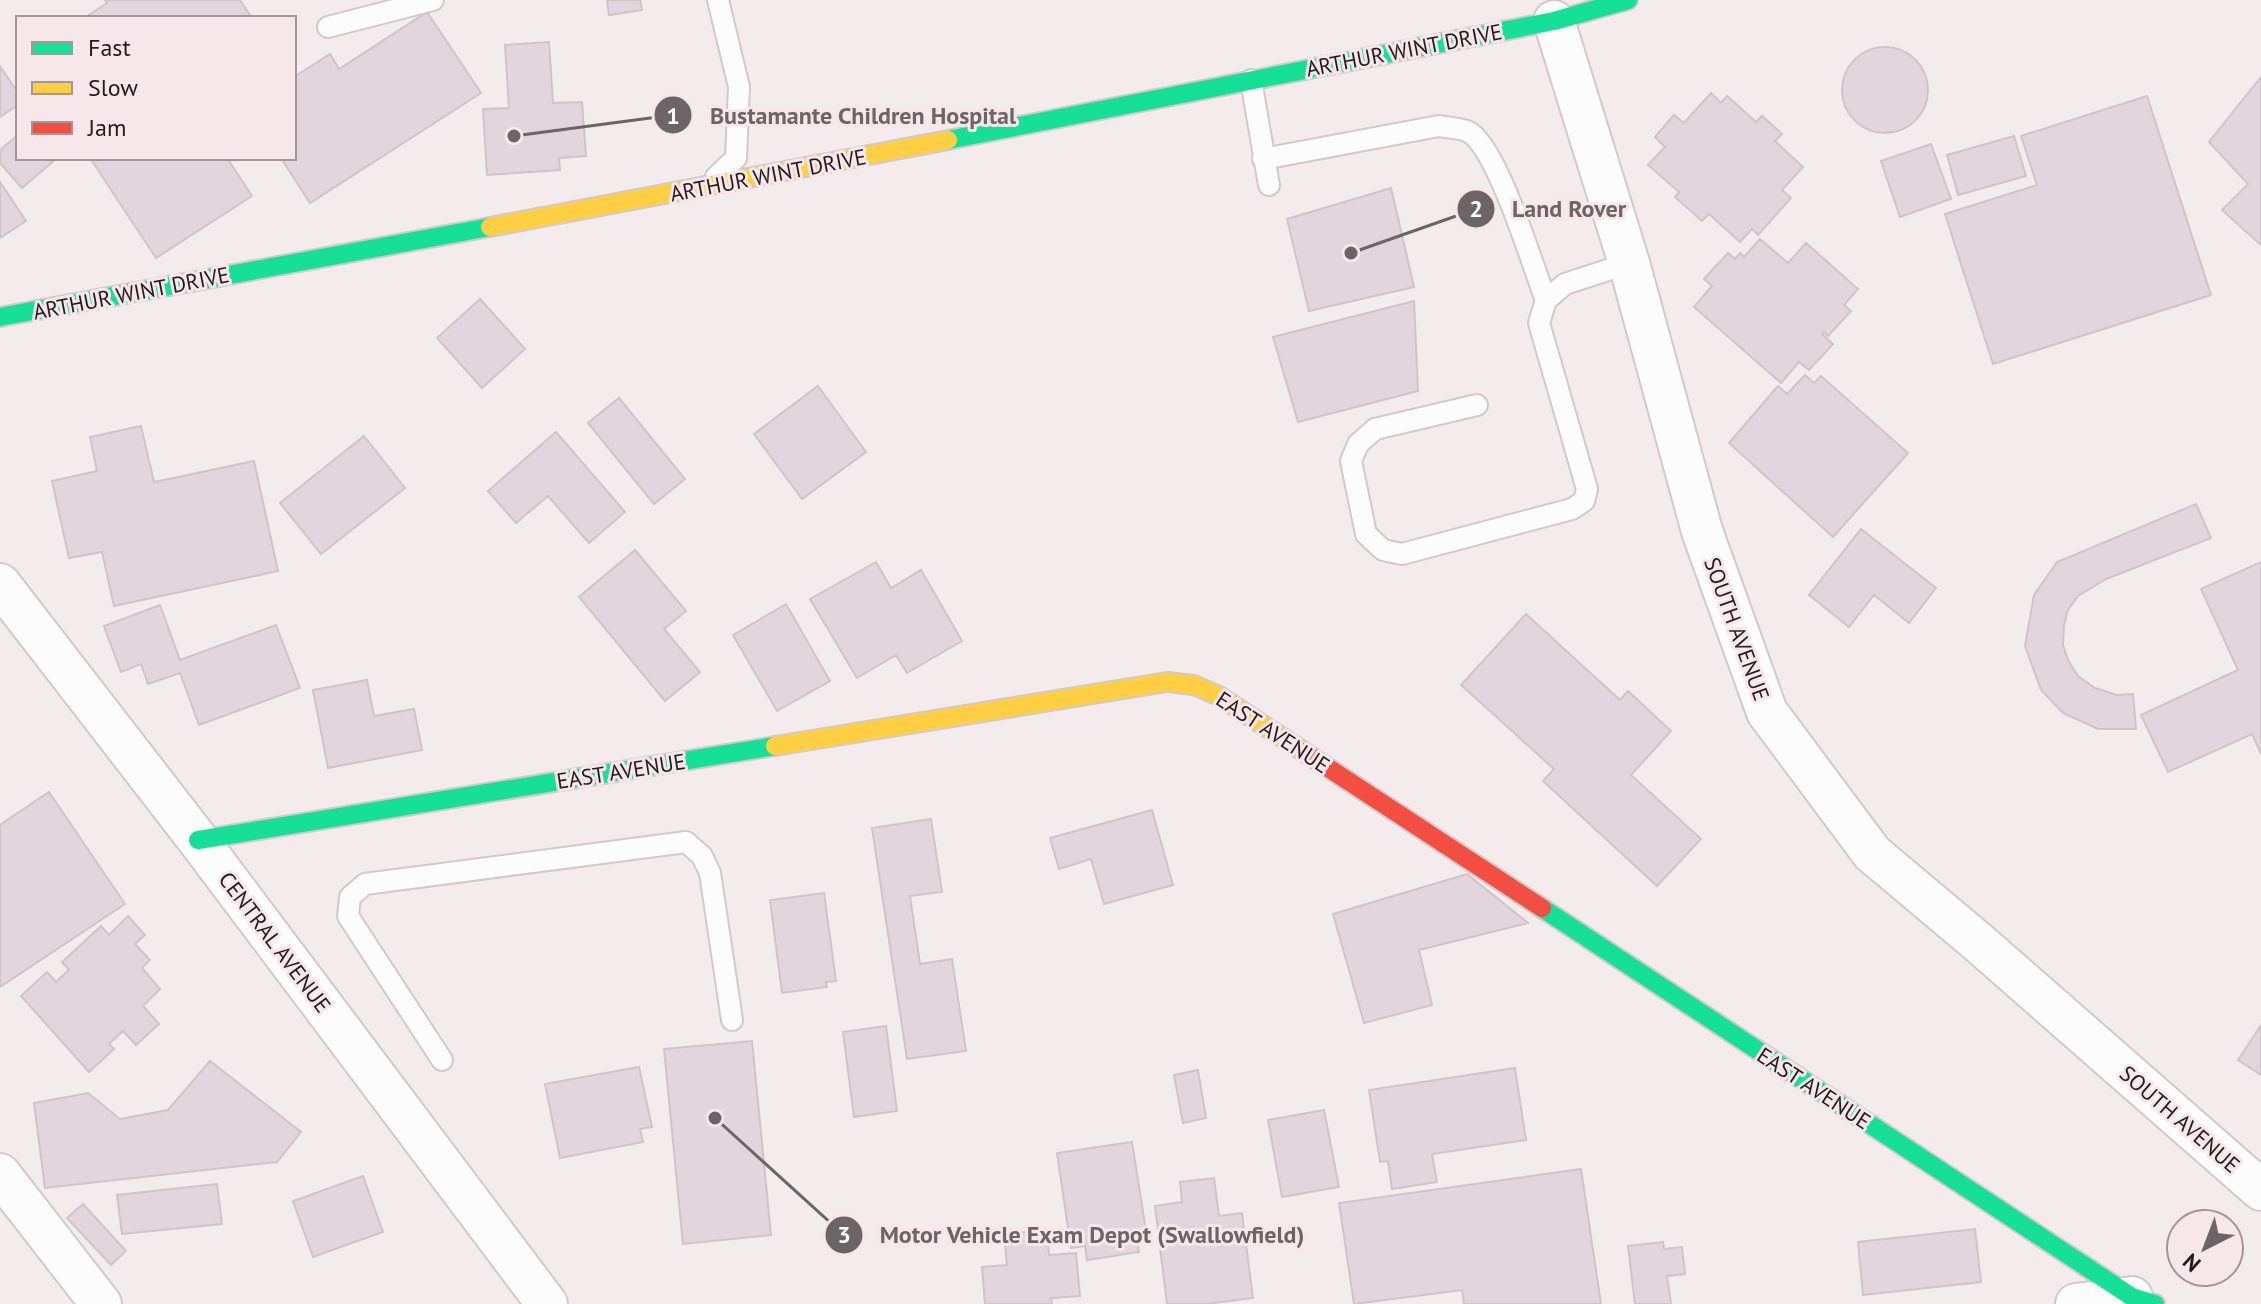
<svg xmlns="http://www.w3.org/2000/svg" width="2261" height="1304" font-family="'PT Sans',sans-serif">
<rect width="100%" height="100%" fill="#f4ebed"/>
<path fill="#e3d5dd" stroke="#cdc6c9" stroke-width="2" d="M105,0H240L252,18H90L89,15L107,3Z
M607,0H640L642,10L609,15Z
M427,12L481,93L310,203L281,158H294V77L330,54L339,69Z
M549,42L553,103L582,102L586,156L559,158L560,170L487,175L483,109L509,108L505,45Z
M1842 90a43 43 0 1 1 86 0a43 43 0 1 1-86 0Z
M0,66L18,93V105L0,117Z
M2261,77V245L2222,210L2248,184L2209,142Z
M1711,93L1721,103L1727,96L1756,122L1762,116L1782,134L1775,141L1803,167L1782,190L1791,198L1758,235L1752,229L1740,242L1709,214L1702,221L1675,197L1679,192L1648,165L1665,147L1655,137L1674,115L1684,123Z
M2147,96L2211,295L1993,364L1945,214L2037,185L2021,136Z
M18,135V158H57L22,188L0,163V150Z
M2014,136L2026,176L1958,195L1947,155Z
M1931,144L1951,199L1900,217L1881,161Z
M90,158H227L252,196L156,258Z
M0,182L26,221L0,238Z
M1391,188L1414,287L1309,311L1287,219Z
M1760,239L1788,263L1806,243L1858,289L1844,305L1851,311L1828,336L1824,332L1822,334L1833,344L1809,370L1799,362L1781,383L1694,307L1712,286L1704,279L1728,253L1735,259L1740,253L1744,257Z
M480,299L525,349L482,388L437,338Z
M1414,301L1418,391L1298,422L1273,337Z
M1805,375L1814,383L1821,376L1908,453L1833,537L1729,443L1778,386L1787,394Z
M818,386L866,452L802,499L754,434Z
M619,398L685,479L654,504L588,423Z
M141,426L154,482L254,461L278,571L114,606L102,552L69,558L52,481L97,471L90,437Z
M556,432L625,512L589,543L548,496L516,523L488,491Z
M364,436L405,488L321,554L280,503Z
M2196,504L2211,538L2106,579L2078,596L2068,610L2064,625L2063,645L2068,660L2078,676L2095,688L2117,695L2133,694L2136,729H2098L2063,713L2041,690L2025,646L2034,595L2057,562Z
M1861,529L1936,588L1909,623L1874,595L1849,627L1809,595Z
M635,550L686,611L664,629L700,672L665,701L579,597Z
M876,562L891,588L921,570L962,641L907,673L896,655L857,678L810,599Z
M2261,562V754L2252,734L2168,772L2141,715L2238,670L2201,589Z
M786,604L830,681L777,711L733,635Z
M160,605L180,660L276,625L300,688L199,725L180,673L148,684L141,664L121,672L104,626Z
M1526,614L1620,700L1628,691L1671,731L1631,775L1701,839L1657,886L1543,781L1554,769L1461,685Z
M367,680L374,716L414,709L422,750L328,768L313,690Z
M49,792L125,904L0,987V825Z
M1152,810L1173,885L1104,904L1091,859L1059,869L1050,838Z
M931,819L942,892L910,896L920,964L952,959L966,1051L907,1059L872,828Z
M1467,874L1528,923L1419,950L1432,1005L1364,1023L1333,914Z
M824,893L836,981L826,982L827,987L782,993L770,900Z
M128,916L145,935L135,944L150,960L142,968L160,989L143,1006L159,1024L136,1045L123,1031L109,1044L114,1049L89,1072L21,996L47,972L56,982L69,970L62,962L101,926L109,935Z
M2261,1025V1075L2238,1060Z
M886,1026L897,1111L854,1117L843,1032Z
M752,1041L771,1235L683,1244L664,1049Z
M210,1061L301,1132L277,1162L45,1188L34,1103L88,1093L120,1119L168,1110Z
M639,1067L652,1127L640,1129L643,1142L560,1158L545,1084Z
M1515,1068L1526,1140L1432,1154L1437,1182L1392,1189L1388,1161L1380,1162L1369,1090Z
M1198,1070L1206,1118L1183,1123L1174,1075Z
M1324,1110L1339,1187L1282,1197L1268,1120Z
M1132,1142L1147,1237L1137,1238L1139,1252L1087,1260L1085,1246L1071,1248L1057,1153Z
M1581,1169L1601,1304H1464L1462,1290L1354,1304L1339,1203Z
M363,1176L383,1232L313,1257L293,1201Z
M1214,1178L1219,1216L1242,1213L1253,1298L1206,1304H1167L1155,1206L1182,1202L1180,1182Z
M217,1184L222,1224L122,1234L117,1195Z
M83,1204L126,1251L111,1265L67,1218Z
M1975,1229L1981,1282L1863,1295L1858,1242Z
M1047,1230L1049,1255L1076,1253L1080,1296L1051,1298L1052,1304H985L982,1267L1007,1265L1004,1234Z
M1663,1242L1664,1249L1682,1247L1685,1274L1667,1276L1671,1304H1635L1628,1246Z"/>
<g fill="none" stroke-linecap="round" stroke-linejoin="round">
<defs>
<path id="lane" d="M328,27L433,0
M1251,80L1269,185
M1263,159L1439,126C1448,128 1462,128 1469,132C1498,149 1532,265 1546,300
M716,177L736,158L739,87L718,0
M1477,405L1375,429L1358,444L1351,461L1366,534L1383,550L1402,554L1572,509L1584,501L1587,489L1539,323L1546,300L1565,284L1629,263
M442,1060L348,916L350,897L365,884L686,842L702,856L710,873L732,1020"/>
<path id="street" d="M1554,21L1629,263L1702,531L1767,712L1872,853L1979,943L2261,1190
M0,584L198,840L547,1304
M0,1174L101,1304
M2076,1304L2132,1297"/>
<path id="fast" d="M948,140L1554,21L1628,0
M0,317L490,227
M198,840L775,746
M1542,908L2132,1297L2155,1304"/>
<path id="slow" d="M490,227L948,140
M775,746L1167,682L1194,685L1219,696L1304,752"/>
<path id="jam" d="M1304,752L1542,908"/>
</defs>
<use href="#lane" stroke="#d1c9cb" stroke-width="24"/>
<use href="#street" stroke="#d1c9cb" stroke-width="44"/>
<use href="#fast" stroke="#d1c9cb" stroke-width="22"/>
<use href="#slow" stroke="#d1c9cb" stroke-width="22"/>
<use href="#jam" stroke="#d1c9cb" stroke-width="22"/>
<use href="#lane" stroke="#fdfcfc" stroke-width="20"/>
<use href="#street" stroke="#fdfcfc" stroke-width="40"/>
<use href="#fast" stroke="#16e098" stroke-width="18"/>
<use href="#slow" stroke="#ffcf43" stroke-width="18"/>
<use href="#jam" stroke="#f24e42" stroke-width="18"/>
</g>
<g text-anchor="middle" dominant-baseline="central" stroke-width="6" stroke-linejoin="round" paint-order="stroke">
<g font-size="22" fill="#221c1d" stroke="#f8e7ea">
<text transform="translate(1404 50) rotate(-11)">ARTHUR WINT DRIVE</text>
<text transform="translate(768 175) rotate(-11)">ARTHUR WINT DRIVE</text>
<text transform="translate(131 293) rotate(-11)">ARTHUR WINT DRIVE</text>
<text transform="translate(1737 629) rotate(70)">SOUTH AVENUE</text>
<text transform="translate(1273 732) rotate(33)">EAST AVENUE</text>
<text transform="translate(621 771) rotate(-9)">EAST AVENUE</text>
<text transform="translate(275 942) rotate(53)">CENTRAL AVENUE</text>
<text transform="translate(1814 1088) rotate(33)">EAST AVENUE</text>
<text transform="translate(2180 1119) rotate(41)">SOUTH AVENUE</text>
</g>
</g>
<path fill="none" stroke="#6c6466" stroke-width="3" d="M514 136L673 115M1351 253L1476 209M715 1118L844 1235"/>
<g fill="#6c6466" stroke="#f8e7ea" stroke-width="3">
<circle cx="514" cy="136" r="8"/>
<circle cx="1351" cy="253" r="8"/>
<circle cx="715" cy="1118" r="8"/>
<circle cx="673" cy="115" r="20"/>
<circle cx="1476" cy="209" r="20"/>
<circle cx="844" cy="1235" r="20"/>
</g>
<g font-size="24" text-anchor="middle" font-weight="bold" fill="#fff">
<text x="673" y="124">1</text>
<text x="1476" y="217">2</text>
<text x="844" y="1243">3</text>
</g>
<g font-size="24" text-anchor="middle" font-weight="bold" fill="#6c6466" stroke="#f8e7ea" stroke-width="6" stroke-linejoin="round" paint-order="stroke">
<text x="863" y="124">Bustamante Children Hospital</text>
<text x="1569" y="217">Land Rover</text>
<text x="1092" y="1243">Motor Vehicle Exam Depot (Swallowfield)</text>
</g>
<rect x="16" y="16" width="280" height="144" fill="#f8e7ea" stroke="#a29698" stroke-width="2"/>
<rect x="32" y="42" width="40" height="12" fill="#16e098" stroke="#a29698" stroke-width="2"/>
<text x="88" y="56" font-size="24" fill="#221c1d">Fast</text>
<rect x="32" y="82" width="40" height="12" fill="#ffcf43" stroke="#a29698" stroke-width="2"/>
<text x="88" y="96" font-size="24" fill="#221c1d">Slow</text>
<rect x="32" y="122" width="40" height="12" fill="#f24e42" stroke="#a29698" stroke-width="2"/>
<text x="88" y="136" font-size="24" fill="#221c1d">Jam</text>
<g transform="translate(2205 1248) rotate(222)"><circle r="38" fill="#f8e7ea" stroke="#a29698" stroke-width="2"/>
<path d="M0-6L14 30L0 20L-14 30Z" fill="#6c6466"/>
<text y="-12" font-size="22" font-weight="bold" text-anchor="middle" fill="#221c1d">N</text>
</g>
</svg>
